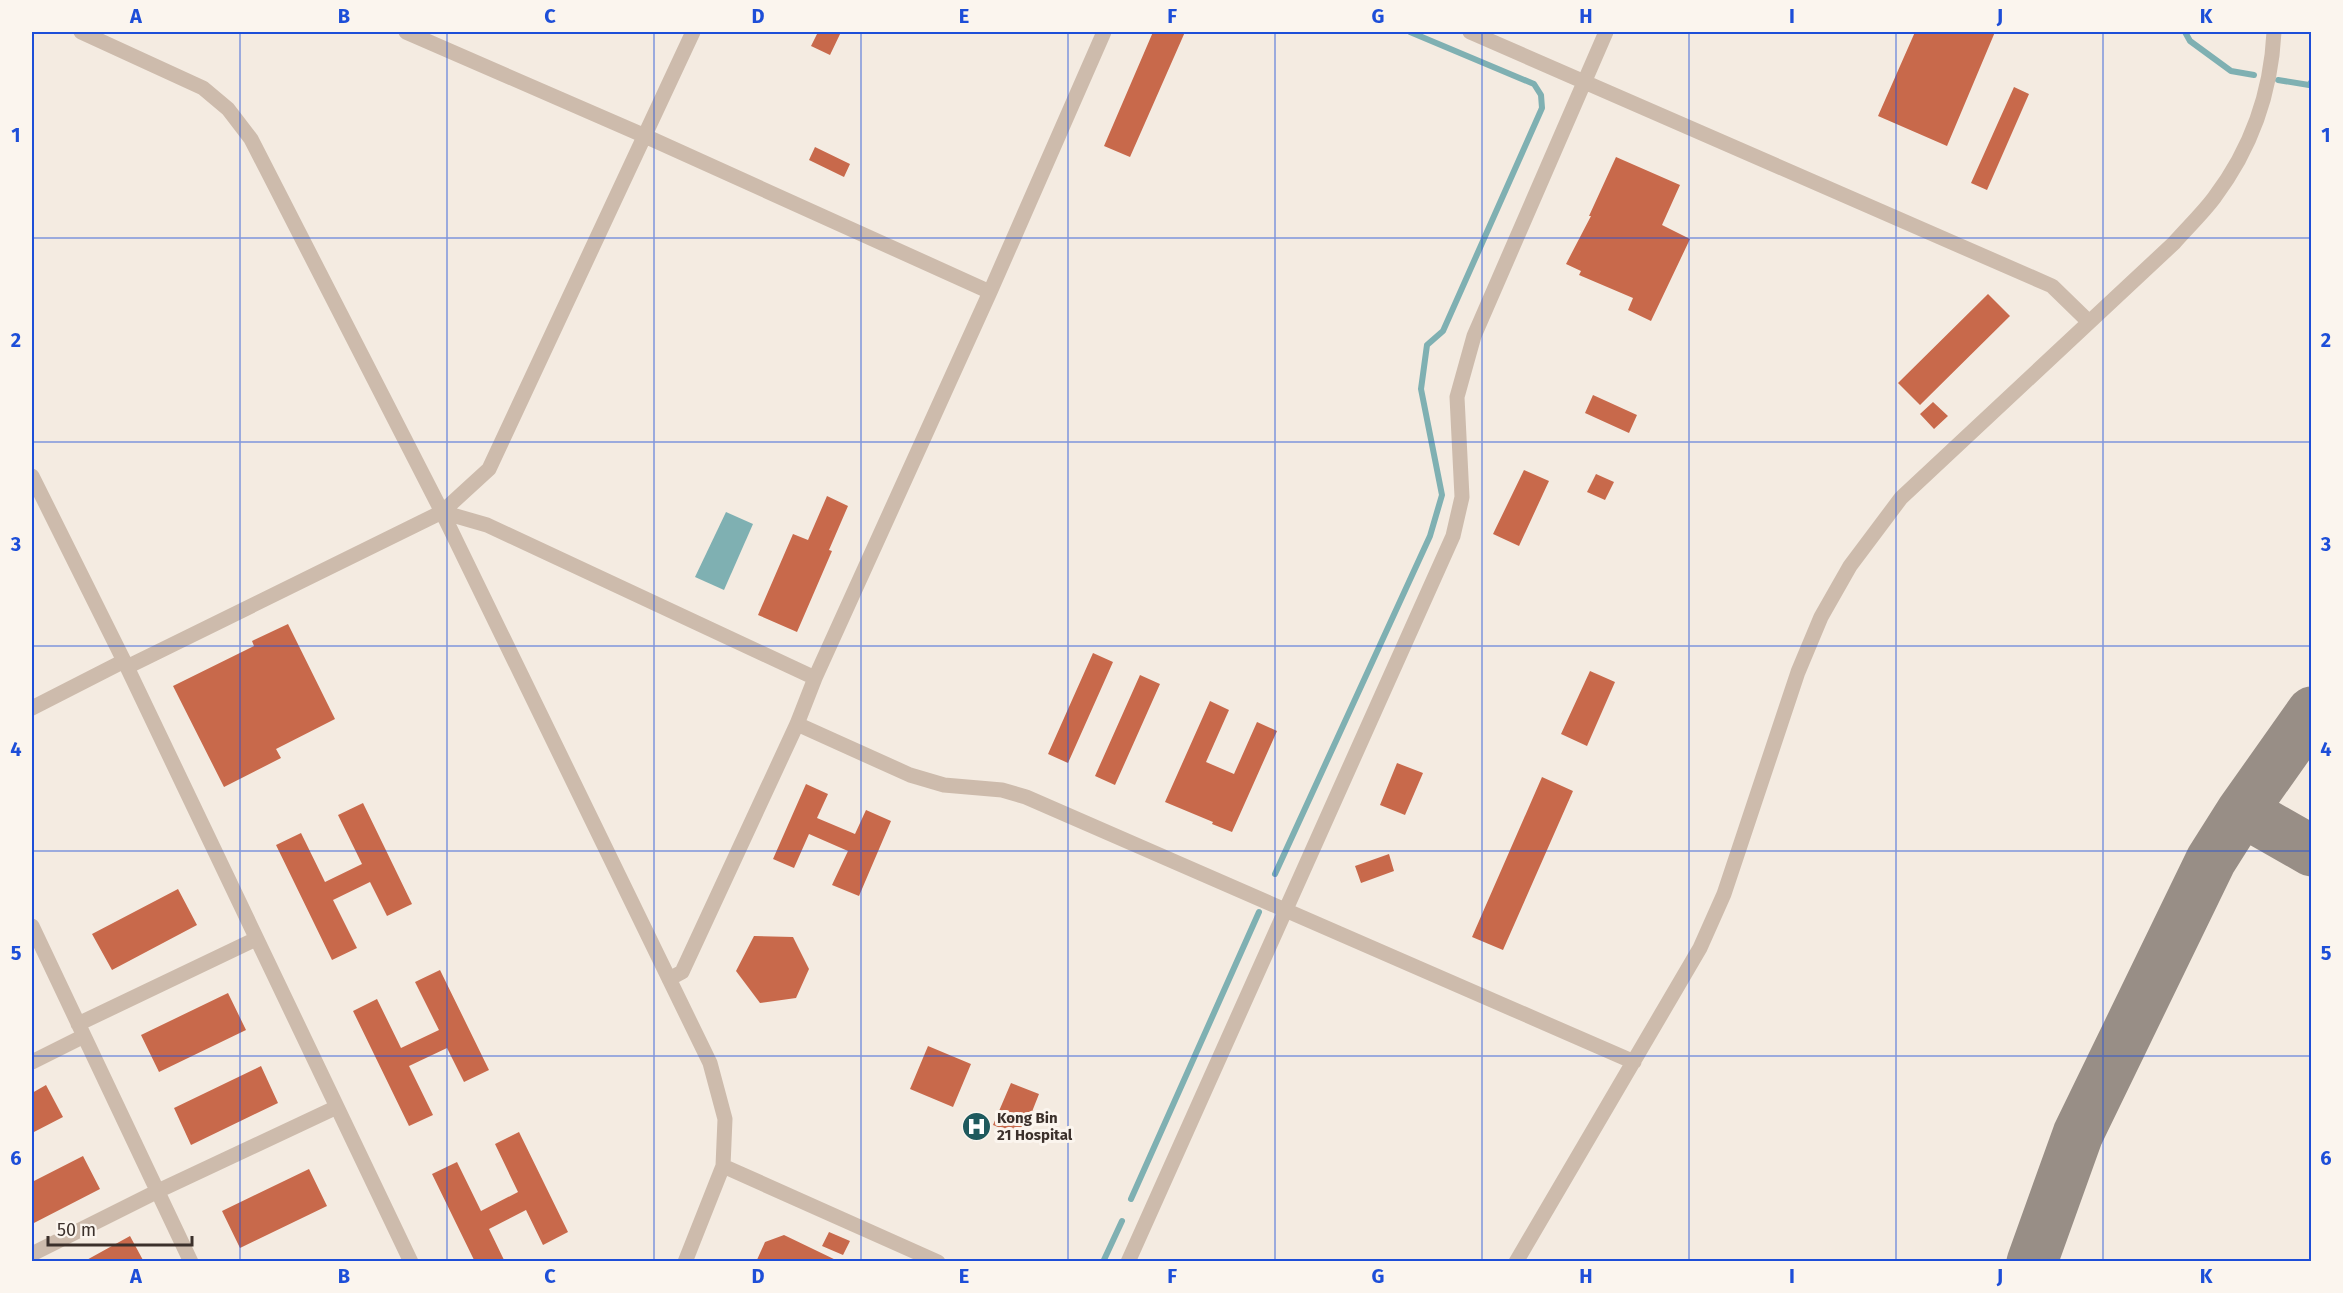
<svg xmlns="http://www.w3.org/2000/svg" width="2343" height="1293" font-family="'Fira Sans',sans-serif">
<rect width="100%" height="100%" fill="#f4ebe1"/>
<path fill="#7fb0b2" d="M726,512L753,524L724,590L695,577Z"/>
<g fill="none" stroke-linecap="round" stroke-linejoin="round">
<path stroke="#7fb0b2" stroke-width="6" d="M2185,32L2190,41L2231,71L2254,75
M2278,80L2309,85L2312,81
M1275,874L1430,536L1442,495L1421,389L1427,345L1443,331L1542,108L1541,95L1534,84L1410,32
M1131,1199L1259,912
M1103,1262L1122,1221"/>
<path stroke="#988e86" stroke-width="51" d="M2242,811L2312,851
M2032,1262L2078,1134L2211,860L2242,811L2312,712"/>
</g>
<path fill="#c8694b" d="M818,32H841L830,55L811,46Z
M1153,32H1185L1130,157L1104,146Z
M1915,32H1995L1947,146L1878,116Z
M2014,87L2029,94L1987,190L1971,183Z
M815,147L850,164L844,177L809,160Z
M1616,157L1680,185L1662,225L1690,239L1651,321L1628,310L1633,298L1579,275L1581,271L1566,264L1591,216H1589Z
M1988,294L2010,316L1920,405L1898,383Z
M1593,395L1637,415L1629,433L1585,413Z
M1933,402L1948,416L1934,429L1920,414Z
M1524,470L1549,481L1519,546L1493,534Z
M1596,474L1614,482L1605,500L1587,492Z
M827,496L848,506L829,550L832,551L797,632L758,615L793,534L808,540Z
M288,624L335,719L276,749L281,758L224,787L173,686L254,646L252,641Z
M1093,653L1113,662L1068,763L1048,754Z
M1590,671L1615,682L1587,746L1561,734Z
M1140,675L1160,684L1115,785L1095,776Z
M1210,701L1229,710L1206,762L1234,774L1257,722L1277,731L1232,832L1212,824L1213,822L1165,802Z
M1397,763L1423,773L1405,815L1380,805Z
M1542,777L1573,791L1503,950L1472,937Z
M806,784L828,794L817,818L855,834L866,810L891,821L859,896L832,885L848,851L809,834L794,868L773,859Z
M363,803L412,904L387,916L370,882L333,900L357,948L332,960L276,845L301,833L325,882L362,864L338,815Z
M1389,854L1394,871L1361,883L1355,866Z
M178,889L197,925L112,970L92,934Z
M754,936L793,937L809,969L796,998L760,1003L736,971Z
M440,970L489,1070L464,1082L447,1048L409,1066L433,1115L409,1126L353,1011L377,999L401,1048L439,1030L415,982Z
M228,993L246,1030L159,1072L141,1035Z
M928,1046L971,1064L953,1107L910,1089Z
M261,1066L278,1103L191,1145L174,1108Z
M1011,1083L1039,1094L1022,1137L993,1125Z
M46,1085L63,1117L32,1133V1093Z
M519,1132L568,1232L543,1245L526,1210L489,1229L505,1262H475L432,1174L457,1162L481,1211L518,1192L495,1144Z
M83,1156L100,1189L32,1224V1182Z
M309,1169L327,1206L240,1248L222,1211Z
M829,1232L850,1241L843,1255L822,1246Z
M784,1235L840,1262H756L765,1242Z
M130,1236L144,1262H83Z"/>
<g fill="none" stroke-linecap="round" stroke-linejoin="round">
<path stroke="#cdbbac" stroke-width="15" d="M81,32L203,88L228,109L251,139L442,512L710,1063L725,1119L723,1166L685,1262
M406,32L645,136L990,292
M1470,32L2052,286L2089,322
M32,476L127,667L411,1262
M442,512L487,525L815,678
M127,667L442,512L489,469L693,32
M32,708L124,661
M797,724L910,775L944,785L1002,790L1026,797L1634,1062
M32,926L191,1262
M669,979L682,972L797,724L815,678L990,292L1104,32
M78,1024L256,939
M32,1062L84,1036
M723,1166L938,1262
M32,1254L158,1191L337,1107
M1128,1262L1453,536L1462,497L1457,397L1474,336L1606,32
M1516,1262L1700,948L1724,894L1798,672L1821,617L1850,566L1901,498L2174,243C2187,228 2202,214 2214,198C2251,149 2271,93 2274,32"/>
</g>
<path fill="none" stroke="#1d4ed8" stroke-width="1.5" stroke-opacity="0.55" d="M240,32V1262M447,32V1262M654,32V1262M861,32V1262M1068,32V1262M1275,32V1262M1482,32V1262M1689,32V1262M1896,32V1262M2103,32V1262M32,238H2312M32,442H2312M32,646H2312M32,851H2312M32,1056H2312"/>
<defs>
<symbol id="hospital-disc" viewBox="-11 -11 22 22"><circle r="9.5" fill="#1f5a5e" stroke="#fbf5ee"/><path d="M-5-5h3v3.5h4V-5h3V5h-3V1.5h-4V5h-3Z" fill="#fff"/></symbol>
</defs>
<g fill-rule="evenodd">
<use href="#hospital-disc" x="960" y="1110" width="33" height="33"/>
</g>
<g text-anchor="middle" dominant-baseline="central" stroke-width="6" stroke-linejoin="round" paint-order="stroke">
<g font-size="15" font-weight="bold" fill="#3b302b" stroke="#fbf5ee" text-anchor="start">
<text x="997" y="1118">Kong Bin<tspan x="997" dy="17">21 Hospital</tspan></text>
</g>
</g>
<rect width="2343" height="1293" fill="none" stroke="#fbf5ee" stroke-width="66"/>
<path d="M48 1236v9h144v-9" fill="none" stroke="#3b302b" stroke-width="3"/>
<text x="57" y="1236" font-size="18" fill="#3b302b" stroke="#fbf5ee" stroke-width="4.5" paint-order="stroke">50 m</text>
<rect x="33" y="33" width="2277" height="1227" fill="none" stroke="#1d4ed8" stroke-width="2"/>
<g font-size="20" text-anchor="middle" font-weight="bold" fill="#1d4ed8">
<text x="136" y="23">A</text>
<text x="344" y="23">B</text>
<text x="550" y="23">C</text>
<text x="758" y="23">D</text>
<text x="964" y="23">E</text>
<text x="1172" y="23">F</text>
<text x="1378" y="23">G</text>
<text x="1586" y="23">H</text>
<text x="1792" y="23">I</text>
<text x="2000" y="23">J</text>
<text x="2206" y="23">K</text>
<text x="16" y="142">1</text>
<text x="2326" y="142">1</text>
<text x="16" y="347">2</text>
<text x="2326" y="347">2</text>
<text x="16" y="551">3</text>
<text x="2326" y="551">3</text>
<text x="16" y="756">4</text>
<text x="2326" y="756">4</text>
<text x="16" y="960">5</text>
<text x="2326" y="960">5</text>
<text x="16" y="1165">6</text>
<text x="2326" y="1165">6</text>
<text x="136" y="1283">A</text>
<text x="344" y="1283">B</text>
<text x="550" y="1283">C</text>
<text x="758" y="1283">D</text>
<text x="964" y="1283">E</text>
<text x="1172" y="1283">F</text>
<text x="1378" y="1283">G</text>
<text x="1586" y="1283">H</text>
<text x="1792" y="1283">I</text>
<text x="2000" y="1283">J</text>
<text x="2206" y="1283">K</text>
</g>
</svg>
